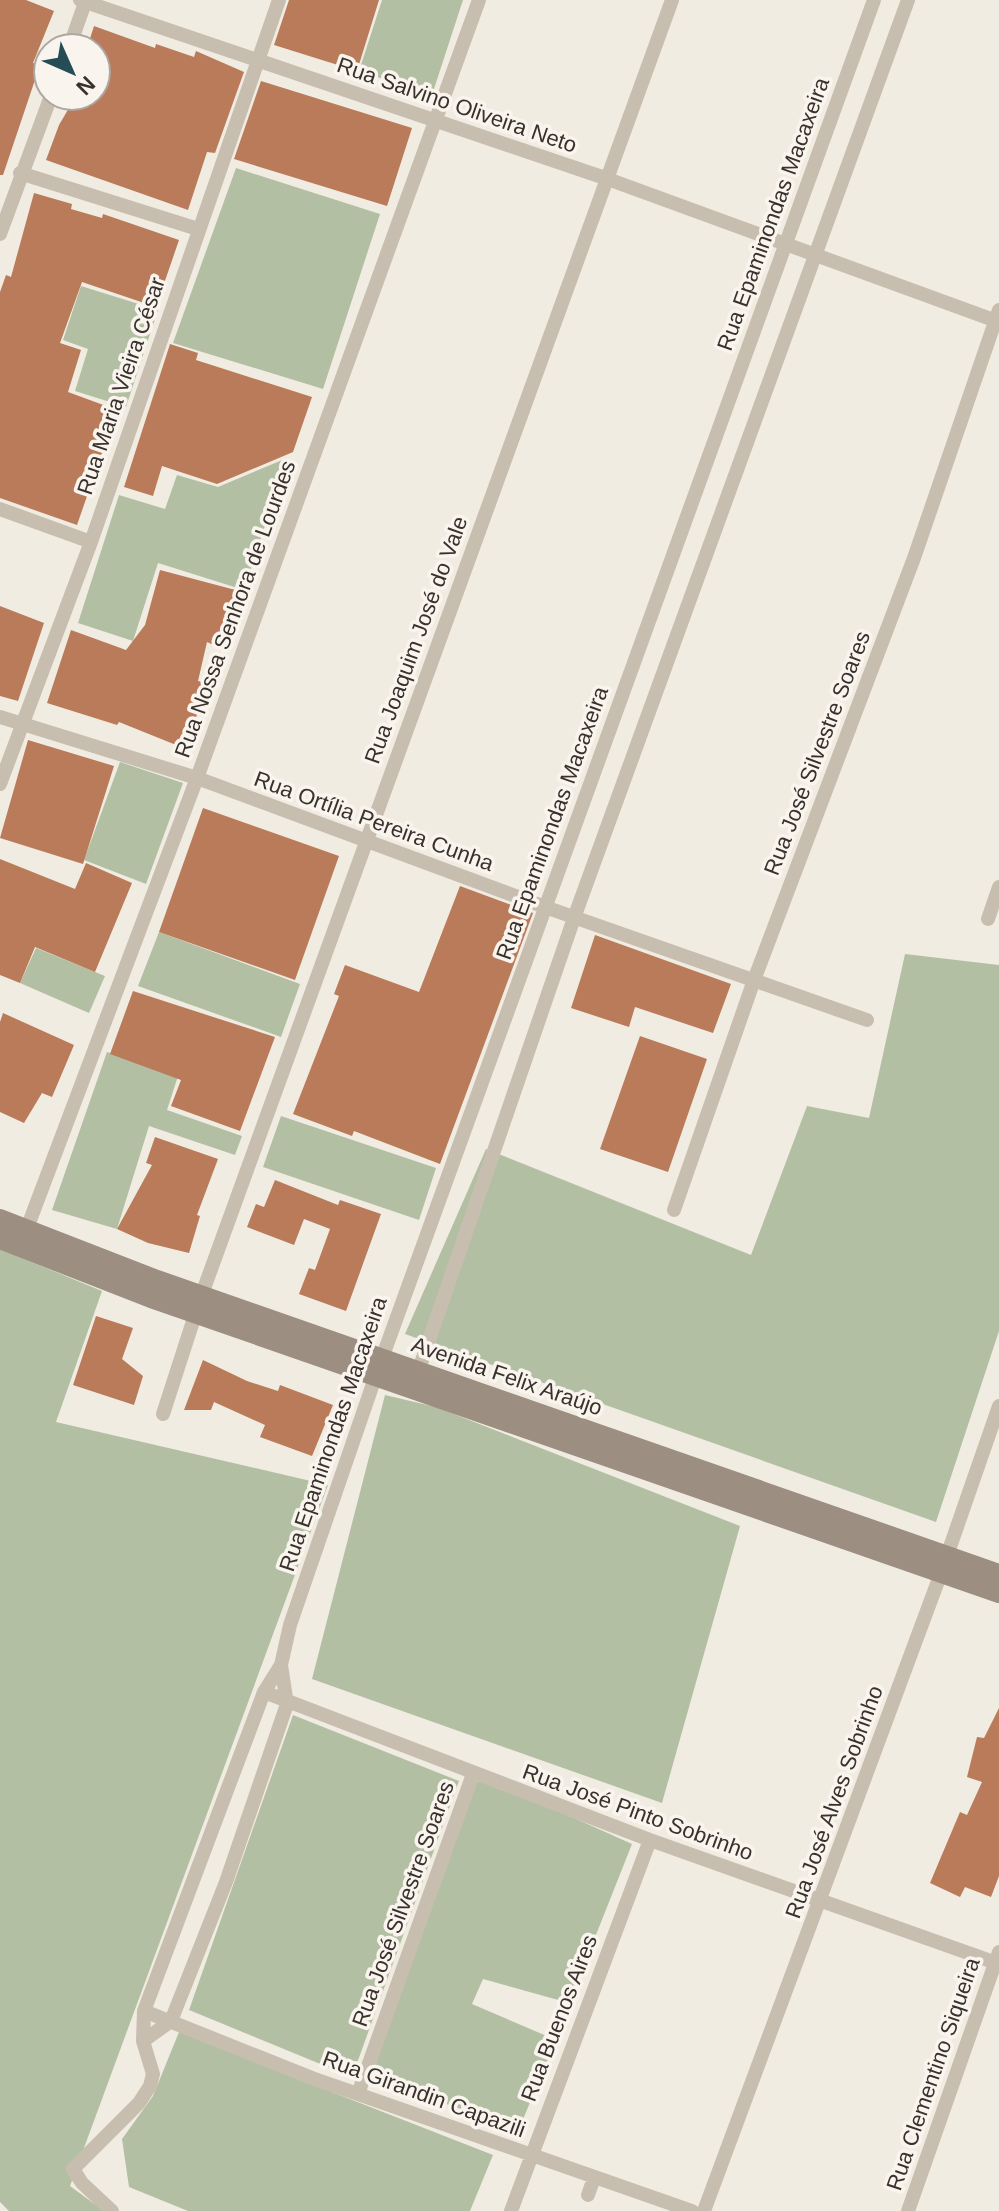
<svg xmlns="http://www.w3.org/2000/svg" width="999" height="2211" font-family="Helvetica,sans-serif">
<rect width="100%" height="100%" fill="#f1ece2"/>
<path fill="#b3bfa3" d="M382,0H463L432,95L359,71Z
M236,168L380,214L323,389L173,343Z
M81,286L158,310L126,407L75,391L88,349L63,340Z
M287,458L244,590L158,563L133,641L78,623L119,495L165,509L177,475L218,487Z
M120,762L183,783L146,884L84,860Z
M159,932L300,984L281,1037L138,986Z
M36,948L105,976L89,1013L20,983Z
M905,954L999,965V1331L936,1522L405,1334L486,1149L751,1255L807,1106L869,1118Z
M107,1052L178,1076L167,1110L242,1136L235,1155L149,1126L117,1229L52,1210Z
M281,1116L436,1168L419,1220L263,1167Z
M0,1249L102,1291L56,1422L328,1485L70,2186L104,2211H9L0,2202Z
M385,1395L436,1407L740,1526L662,1803L312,1679Z
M293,1715L459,1781L352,2077L189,2010Z
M492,1781L632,1844L569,2003L483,1979L472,2004L556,2040L519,2129L371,2078L470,1782Z
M179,2032L493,2155L470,2211H188L129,2187L122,2139L153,2096Z"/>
<path fill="#b97b59" d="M0,0H26L54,11L33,63L40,65L3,175H0Z
M289,0H379L357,71L274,45Z
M94,26L155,48L156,44L194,57L196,51L244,72L215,153L207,152L188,210L46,160L59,125L76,96H96V48H87Z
M261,81L412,128L387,206L234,159Z
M34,193L72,204L71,209L102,218L103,214L179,240L156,307L82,282L60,343L81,350L68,392L117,410L77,525L0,498V292L6,275L11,277Z
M170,344L198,353L196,360L312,397L293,452L217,484L162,466L153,496L124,487Z
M160,570L243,592L223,649L207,642L198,681L207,683L186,749L119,722L117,725L47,703L71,630L126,650L145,625Z
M0,606L44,623L18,701L0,696Z
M28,740L114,766L83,864L0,838Z
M203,808L339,856L295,980L159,932Z
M0,859L75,889L86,863L132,883L95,972L35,947L20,983L0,975Z
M460,886L533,913L440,1164L354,1131L352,1136L293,1114L339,996L334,994L345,965L419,992Z
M595,935L731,984L713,1033L635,1007L629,1027L571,1008Z
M133,991L275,1037L240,1131L171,1106L181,1080L110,1054Z
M3,1013L74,1045L52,1097L42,1093L24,1123L0,1112V1022Z
M640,1036L707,1059L668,1172L600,1149Z
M155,1137L218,1159L197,1215L200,1216L189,1253L148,1243L117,1229L152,1165L146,1163Z
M275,1180L338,1205L340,1200L381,1214L346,1311L299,1294L309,1268L315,1270L330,1229L304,1219L294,1245L247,1227L256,1204L264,1207Z
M96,1316L133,1328L122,1359L143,1376L134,1405L73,1385Z
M203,1360L247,1381L278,1391L280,1385L333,1405L312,1456L260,1437L265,1425L214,1402L211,1410H184Z
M999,1708V1876L991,1897L965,1887L960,1897L930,1883L960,1812L967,1815L982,1782L967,1777L977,1737L984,1738Z"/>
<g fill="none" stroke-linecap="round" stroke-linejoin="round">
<path stroke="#c8beaf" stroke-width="14" d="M80,0L605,178L999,322
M69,48L86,0
M20,173L198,229
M0,234L51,96
M0,509L91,542
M0,717L197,778L545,907L867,1020
M0,784L91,542L279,0
M988,919L999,887
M674,1210L754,980L914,558L999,310
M26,1231L197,778L479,0
M202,1294L672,0
M416,1378L574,918L908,0
M163,1414L196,1312
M264,1692L650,1840L999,1964
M144,2011L312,2078L692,2211
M143,2041L171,2021L226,1882L287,1704L281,1665L290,1625L376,1375L874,0
M358,2094L473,1774
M588,2195L594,2178
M112,2211L82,2183L73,2169L139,2103L150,2086L153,2074L143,2041L144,2011L264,1692L281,1665
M511,2211L650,1840
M704,2211L941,1573L999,1406
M908,2211L999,1952"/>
<path stroke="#9c8e80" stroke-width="20" d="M0,1219L157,1280L999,1574
M0,1239L151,1298L999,1593"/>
</g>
<g text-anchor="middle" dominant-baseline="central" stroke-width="7" stroke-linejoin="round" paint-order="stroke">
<g font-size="22" fill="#38312c" stroke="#f9f5ee">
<text transform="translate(457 105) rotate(19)">Rua Salvino Oliveira Neto</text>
<text transform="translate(773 214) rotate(-70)">Rua Epaminondas Macaxeira</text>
<text transform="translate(121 386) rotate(-71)">Rua Maria Vieira César</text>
<text transform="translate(235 609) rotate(-70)">Rua Nossa Senhora de Lourdes</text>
<text transform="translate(416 640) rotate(-70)">Rua Joaquim José do Vale</text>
<text transform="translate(817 753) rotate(-69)">Rua José Silvestre Soares</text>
<text transform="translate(374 821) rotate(20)">Rua Ortília Pereira Cunha</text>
<text transform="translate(552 823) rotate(-70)">Rua Epaminondas Macaxeira</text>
<text transform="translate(507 1376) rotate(19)">Avenida Felix Araújo</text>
<text transform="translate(333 1434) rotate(-71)">Rua Epaminondas Macaxeira</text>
<text transform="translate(834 1802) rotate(-70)">Rua José Alves Sobrinho</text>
<text transform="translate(638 1812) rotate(20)">Rua José Pinto Sobrinho</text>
<text transform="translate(403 1904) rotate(-70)">Rua José Silvestre Soares</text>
<text transform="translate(559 2018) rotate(-69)">Rua Buenos Aires</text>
<text transform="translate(933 2074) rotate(-71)">Rua Clementino Siqueira</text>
<text transform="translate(424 2094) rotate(20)">Rua Girandin Capazili</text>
</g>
</g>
<g transform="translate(72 72) rotate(135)"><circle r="38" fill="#f9f5ee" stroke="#aca7a0" stroke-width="2"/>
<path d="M0-6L14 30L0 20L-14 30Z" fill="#264d55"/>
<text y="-12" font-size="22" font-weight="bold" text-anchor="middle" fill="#38312c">N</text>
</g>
</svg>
